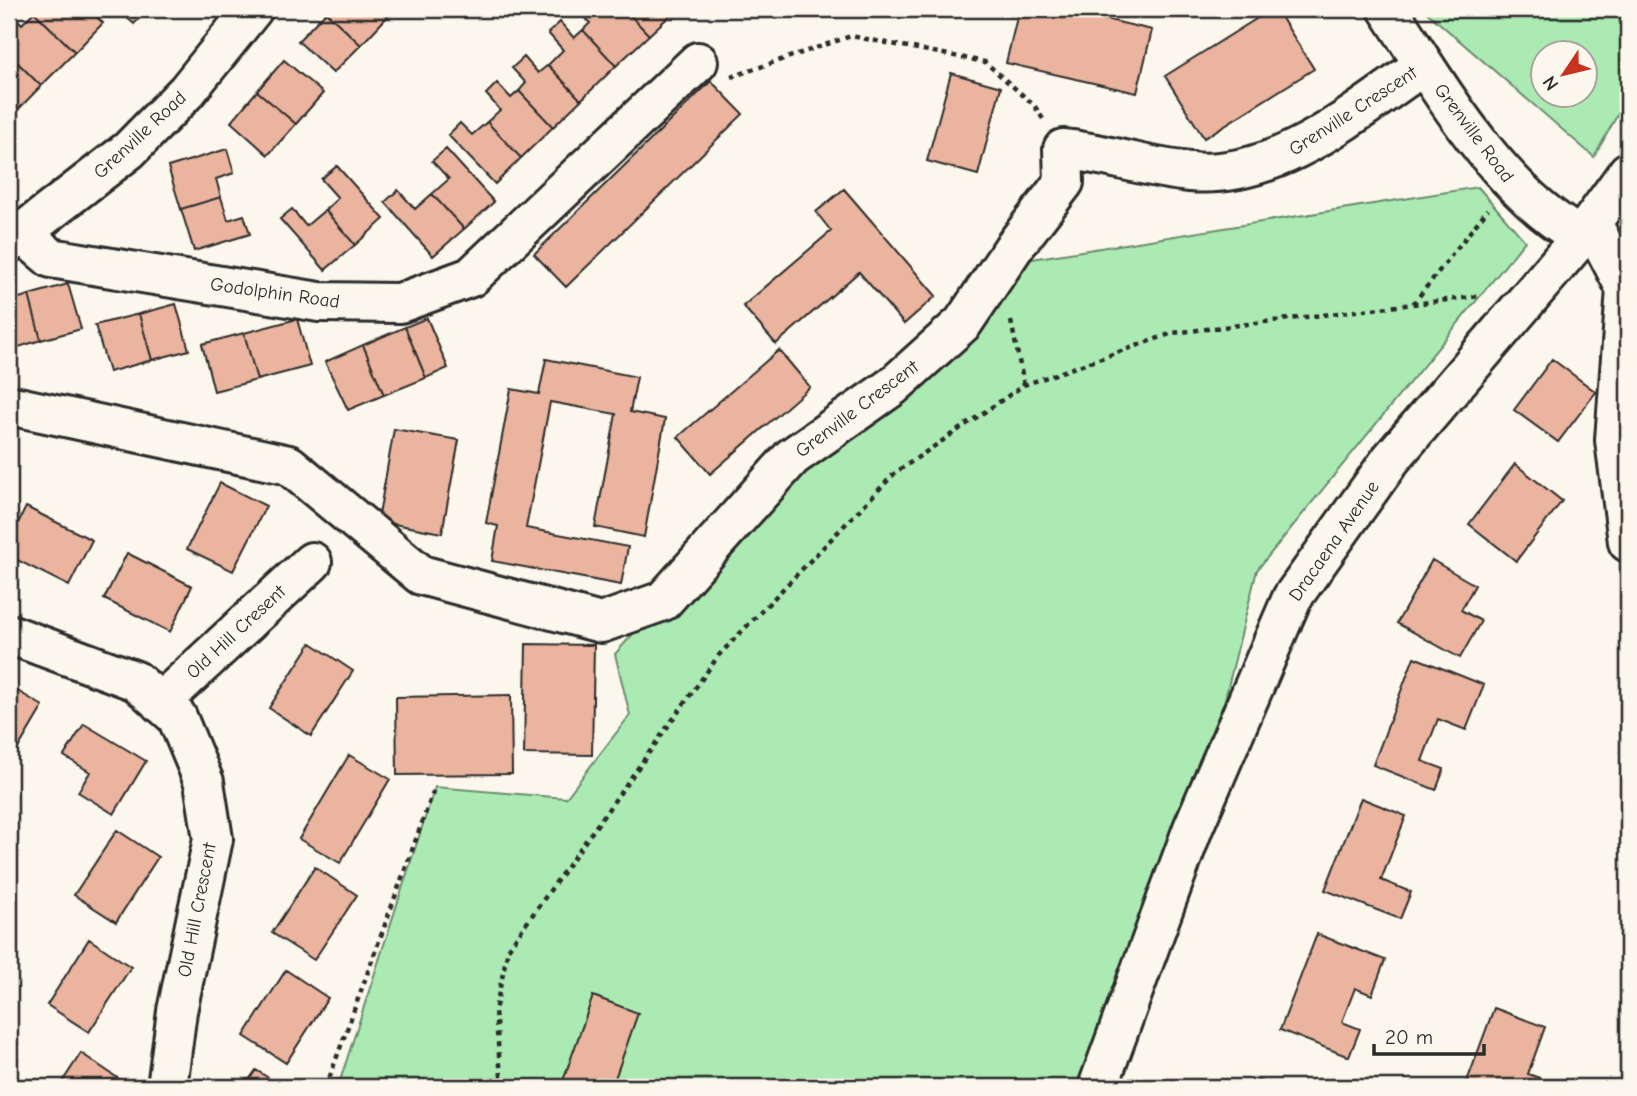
<svg xmlns="http://www.w3.org/2000/svg" width="1637" height="1096" font-family="'Comic Neue',sans-serif">
<rect width="100%" height="100%" fill="#fbf7ec"/>
<filter id="ink" filterUnits="userSpaceOnUse"><feTurbulence type="fractalNoise" baseFrequency=".0143" numOctaves="2"/><feDisplacementMap in="SourceGraphic" scale="14" xChannelSelector="R" yChannelSelector="G"/><feConvolveMatrix kernelMatrix="1 2 1 2 8 2 1 2 1" color-interpolation-filters="sRGB"/></filter>
<g filter="url(#ink)">
<path fill="#abebb3" stroke="#6b8b6f" stroke-width="2" fill-rule="evenodd" d="M1423,9H1628V96L1594,157ZM1542,52H1584V94H1542Z
M1478,187L1525,241L1257,570L1193,828L1104,1087H338L435,787L566,798L630,715L615,654L792,457L1026,260Z"/>
<path fill="#eab49e" stroke="#2b2b2b" stroke-width="2" d="M31,9H88L103,23L75,52Z
M117,9H149L134,24Z
M328,9H380L388,16L361,45L326,12Z
M577,9H624L649,35L616,66L583,30L590,23Z
M624,9H677L649,35Z
M1019,9H1062L1152,30L1137,93L1006,63Z
M1272,9H1276L1314,69L1204,138L1165,76Z
M9,11L22,24L34,12L75,52L41,86L9,54Z
M326,12L361,45L333,73L298,41Z
M560,22L574,38L583,30L616,66L581,100L548,65L563,50L548,33Z
M9,54L41,86L9,119Z
M524,57L538,73L548,65L581,100L553,127L519,91L526,83L512,68Z
M284,60L323,93L296,124L257,91Z
M951,73L1001,87L978,175L927,161Z
M711,81L743,114L566,287L534,254Z
M497,83L511,98L519,91L553,127L521,158L487,122L500,110L486,94Z
M257,91L296,124L268,155L231,122Z
M487,122L521,158L495,184L448,135L460,123L472,135Z
M227,149L234,173L216,179L221,197L181,209L168,167Z
M446,149L494,202L464,229L432,194L449,179L432,161Z
M337,166L384,219L355,245L325,210L338,198L321,179Z
M844,189L936,296L904,324L859,272L776,344L743,306L831,231L816,212Z
M398,190L415,209L432,194L464,229L433,256L385,202Z
M221,197L228,220L244,215L250,234L194,251L181,209Z
M292,209L306,226L325,210L355,245L325,270L280,219Z
M68,284L81,329L41,340L29,295Z
M29,295L41,340L9,350V301Z
M176,304L189,350L152,360L139,314Z
M139,314L152,360L109,372L95,325Z
M427,318L448,368L426,378L405,327Z
M297,319L310,366L257,380L244,333Z
M405,327L426,378L384,395L363,345Z
M244,333L257,380L214,391L202,344Z
M363,345L384,395L348,410L325,362Z
M779,350L810,387L710,474L678,437Z
M546,359L637,377L630,412L665,419L644,537L595,527L616,414L550,402L526,528L628,547L621,585L492,561L498,526L486,523L511,389L539,394Z
M1552,359L1596,392L1558,442L1514,410Z
M394,429L459,440L442,533L378,521Z
M1515,464L1562,501L1516,561L1469,524Z
M220,483L266,506L233,571L187,549Z
M26,507L92,540L69,586L9,556V541Z
M127,553L192,586L170,632L104,599Z
M1432,560L1475,585L1461,610L1481,621L1460,658L1397,623Z
M311,643L353,671L311,736L269,708Z
M526,644L594,645L592,755L524,754Z
M1414,657L1484,685L1466,730L1438,719L1422,761L1444,769L1436,790L1373,765Z
M9,686L43,706L17,750L9,745Z
M511,695L512,774L397,775L396,697Z
M84,724L146,761L114,814L78,792L90,772L64,756Z
M349,755L390,779L340,863L299,839Z
M1361,798L1406,816L1381,880L1411,892L1400,919L1325,890Z
M117,830L158,857L116,922L74,895Z
M315,867L357,895L314,960L272,933Z
M1317,934L1385,960L1372,995L1355,988L1342,1022L1360,1029L1349,1057L1280,1030Z
M89,939L131,967L89,1032L47,1005Z
M286,970L328,998L286,1063L244,1036Z
M593,996L638,1013L612,1087H579L563,1081Z
M1494,1008L1545,1027L1528,1074L1540,1078L1536,1087H1465Z
M81,1053L122,1081L118,1087H59Z
M256,1070L283,1087H244Z
M1257,1080L1277,1087H1254Z"/>
<g fill="none" stroke-linecap="round" stroke-linejoin="round">
<defs>
<path id="minor" d="M1388,9C1440,88 1497,190 1581,237
M1592,223L1626,289L1615,440L1628,542
M24,235L51,258L319,302L400,303L471,277L698,62
M9,243L129,150L187,91L253,9
M9,405L289,465L421,575L601,623L663,601L792,457L893,386L963,323L1014,247L1064,182L1063,149C1105,153 1147,168 1190,172C1279,180 1355,112 1424,65
M9,634L136,681L177,717L204,782L213,839L177,1011L167,1087
M160,703L312,562"/>
<path id="major" d="M1098,1087L1193,828L1292,598L1391,459L1581,237L1628,172"/>
</defs>
<use href="#minor" stroke="#2b2b2b" stroke-width="44"/>
<use href="#major" stroke="#2b2b2b" stroke-width="44"/>
<path stroke="#2b2b2b" stroke-width="4.5" stroke-dasharray="5 5" stroke-linecap="butt" d="M731,77L851,36L985,62L1034,105L1043,119
M1413,304L1488,209
M1011,321L1024,385
M326,1087L435,787
M502,1087L495,1011L508,949L719,655L895,473L1024,385L1173,333L1480,296"/>
<use href="#minor" stroke="#fbf7ec" stroke-width="38"/>
<use href="#major" stroke="#fbf7ec" stroke-width="38"/>
</g>
</g>
<g text-anchor="middle" dominant-baseline="central" stroke-width="6" stroke-linejoin="round" paint-order="stroke">
<g font-size="19" fill="#2b2b2b" stroke="#fbf7ec">
<text transform="translate(1353 111) rotate(-33)">Grenville Crescent</text>
<text transform="translate(1474 133) rotate(53)">Grenville Road</text>
<text transform="translate(140 135) rotate(-43)">Grenville Road</text>
<text transform="translate(275 293) rotate(8)">Godolphin Road</text>
<text transform="translate(857 409) rotate(-37)">Grenville Crescent</text>
<text transform="translate(1334 541) rotate(-55)">Dracaena Avenue</text>
<text transform="translate(236 632) rotate(-43)">Old Hill Cresent</text>
<text transform="translate(197 910) rotate(-79)">Old Hill Crescent</text>
</g>
</g>
<rect width="1637" height="1096" fill="none" stroke="#fbf7ec" stroke-width="35"/>
<rect x="18" y="18" width="1602" height="1061" fill="none" stroke="#2b2b2b" stroke-width="2.5" filter="url(#ink)"/>
<g transform="translate(1564 74) rotate(235)"><circle r="33" fill="#fbf7ec" stroke="#a8a59f" stroke-width="2"/>
<path d="M0-5L12 26L0 18L-12 26Z" fill="#c8321e"/>
<text y="-10" font-size="19" font-weight="bold" text-anchor="middle" fill="#2b2b2b">N</text>
</g>
<path d="M1374 1044v10h110v-10" fill="none" stroke="#2b2b2b" stroke-width="3.5"/>
<text x="1385" y="1044" font-size="21" fill="#2b2b2b" stroke="#fbf7ec" stroke-width="5" paint-order="stroke">20 m</text>
</svg>
